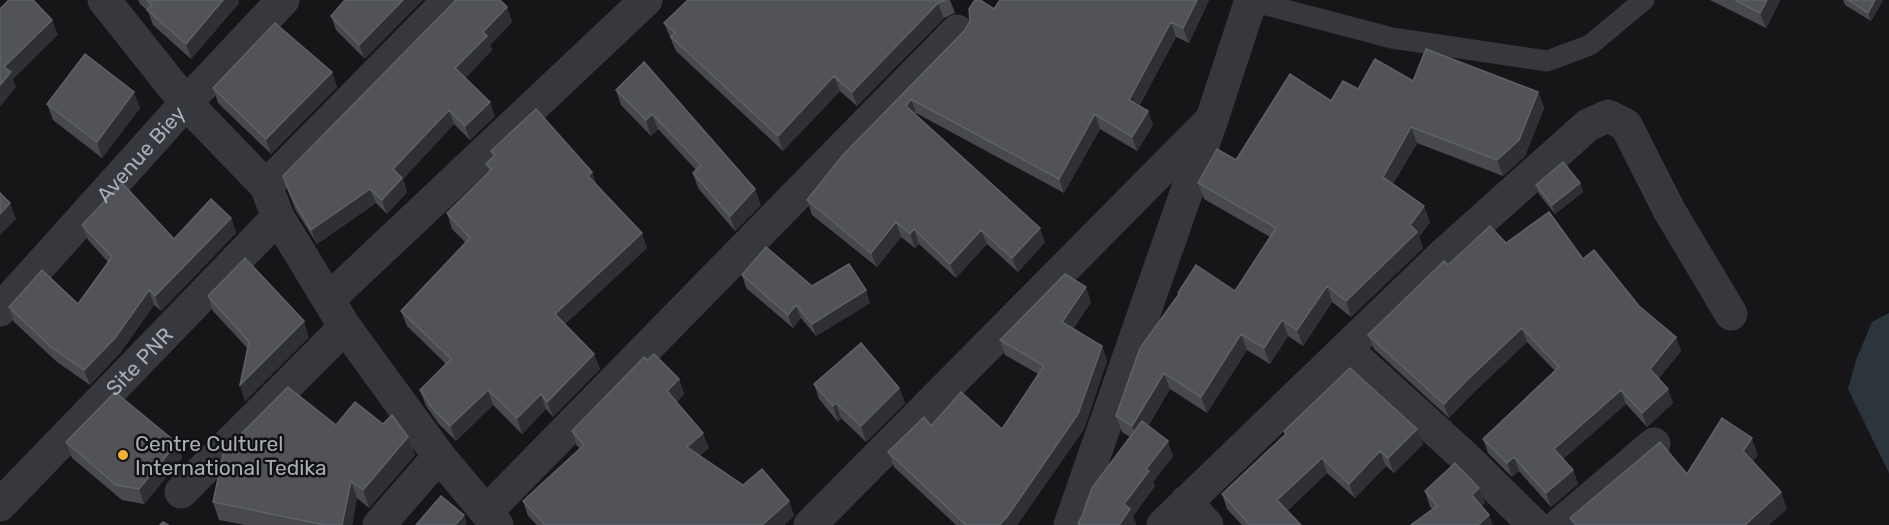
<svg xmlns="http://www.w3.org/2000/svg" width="1889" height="525" font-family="Rubik,sans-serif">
<rect width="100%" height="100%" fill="#161618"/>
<path fill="#2c353c" d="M1889,313V473L1848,389L1856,360L1872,322Z"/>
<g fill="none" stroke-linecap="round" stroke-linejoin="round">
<path stroke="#37383d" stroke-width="21" d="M1251,1L1392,38L1547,61L1590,45L1644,0"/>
<g stroke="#37383d" stroke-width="33">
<path d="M104,0L186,103L266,186L278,217L345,327L439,456L497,525"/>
<path d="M266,186L449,0"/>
<path d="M329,299L646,0"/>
<path id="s1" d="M0,310L186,103L283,0"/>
<path d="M1346,349L1466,458L1534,525"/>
<path d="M181,492L345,327"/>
<path d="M1186,502L1207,525"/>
<path id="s2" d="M0,505L278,217"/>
<path d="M487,511L957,31"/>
<path d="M379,525L439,456"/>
<path d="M810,525L1212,119"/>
<path d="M1070,525L1212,119L1251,0"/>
<path d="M1163,525L1445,253L1588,125L1608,116L1626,125L1669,210L1731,314"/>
<path d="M1559,525L1654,444"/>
</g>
</g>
<path fill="#47494d" d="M138,0H238L239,3L191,59L153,25L148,11L140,4Z
M345,0L365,59L336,30L331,16Z
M688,0H950L955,13L944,18L857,106L840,91L783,151L676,51L664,23Z
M1000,0H1209L1189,43L1176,37L1139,106L1148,111L1153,125L1137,151L1100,129L1064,193L916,113L915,114L1045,242L1018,272L987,244L956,278L919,244L915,248L901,237L877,267L812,215L807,200L994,9Z
M1710,0H1780L1766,28Z
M1843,0H1883L1871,21L1845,5Z
M507,7L512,22L490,45L492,50L465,78L495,116L470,140L454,124L403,179L407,192L387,214L376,203L317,244L295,209L283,176Z
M644,62L761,205L735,231L698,188L693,173L696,170L658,129L651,136L621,105L616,90Z
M332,72L337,87L271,154L218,103L213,88Z
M1413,81L1538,92L1544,108L1525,156L1503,176L1417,143L1393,184L1430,222L1419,237L1423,248L1351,317L1332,302L1303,346L1288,336L1270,364L1247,350L1207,413L1170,389L1148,426L1173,456L1153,482L1155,486L1133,516L1136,524L1135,525H1078V523L1130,437L1122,432L1116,416L1178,295V293L1235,291L1270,237L1204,199L1198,183L1331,101L1358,89Z
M47,104L140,108L102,158L53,120Z
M491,151L592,172L596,184L647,248L565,324L594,354L600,369L553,417L546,409L522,434L493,405L456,441L439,424L426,406L420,390L446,364L407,326L401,311L466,243L452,229L447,213L489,171L486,164L493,157Z
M1580,183L1583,192L1555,214L1539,194L1536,185Z
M231,218L236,233L161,311L154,305L120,353L90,385L57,362L14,322L9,307L78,304L108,262L88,240L82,225L174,239Z
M1506,243L1583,259L1676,337L1681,351L1659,378L1673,403L1647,427L1626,404L1563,459L1573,470L1578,484L1551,507L1519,471L1512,477L1488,453L1483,439L1555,371L1527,342L1472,394L1449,418L1374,349L1368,335L1448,265Z
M742,275L812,286L870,303L816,336L801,318L793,328L746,288Z
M208,296L309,337L245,401L240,385L248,349L213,311Z
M1091,302L1073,329L1102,346L1107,361L1084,429L1017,525H956L894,467L888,452L931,426L1002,429L1038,374L1005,355L1000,340Z
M647,360L679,379L684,394L677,402L709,448L699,456L743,485L789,501L794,516L784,525H537L528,516L523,501L580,448L577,446L572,431Z
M814,384L899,388L905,403L866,442L841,418L838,422L819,399Z
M383,424L408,437L415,455L369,508L357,498L352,525H245L219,520L213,502L336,425Z
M1417,429L1423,444L1394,473L1386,466L1355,498L1327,473L1287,511L1301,525H1242L1227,509L1222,494L1285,435L1284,431Z
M66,442L177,443L182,458L144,504L122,500L72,458Z
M1479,488L1485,503L1481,506L1432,509L1430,507L1425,491Z"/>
<path fill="#2f3033" d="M223,0H238L239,3L191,59L186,44Z
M403,0H423L365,59L359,45Z
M1197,0H1209L1189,43L1183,28Z
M1767,0H1780L1766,28L1760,13Z
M1875,0H1883L1871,21L1868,13Z
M938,3L944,18L857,106L852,92Z
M507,7L512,22L490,45L492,50L461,83L455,68L483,32Z
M52,20L58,35L13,79L16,87L0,107V85L4,67Z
M1171,22L1176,37L1134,114L1129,100Z
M332,72L337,87L271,154L266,139Z
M834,76L840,91L783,151L778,136Z
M134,92L140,108L102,158L97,142Z
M1538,92L1544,108L1525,156L1503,176L1497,160Z
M911,99L916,113L911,120L906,106Z
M490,102L495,116L470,140L465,126Z
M449,110L454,124L403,179L407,192L387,214L382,200L393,169Z
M1148,111L1153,125L1137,151L1132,137Z
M652,114L658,129L651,136L646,120Z
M1095,114L1100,129L1064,193L1059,179Z
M1411,127L1417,143L1388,193L1383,177Z
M592,172L598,188L588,176Z
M1580,183L1583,192L1555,214L1552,205Z
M370,189L376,203L317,244L311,230Z
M755,189L761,205L735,231L730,216Z
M10,203L16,219L0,235V214Z
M1424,206L1430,222L1419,237L1423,248L1351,317L1346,301L1410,225Z
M231,218L236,233L161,311L155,296Z
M896,222L901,237L877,267L871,253Z
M1040,228L1045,242L1018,272L1012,258Z
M914,229L919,244L915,248L910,234Z
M981,230L987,244L956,278L950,264Z
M642,233L647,248L560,329L555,314Z
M1327,286L1332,302L1303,346L1297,330Z
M1086,287L1091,302L1067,337L1062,322Z
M149,290L154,305L120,353L90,385L84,370Z
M866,290L870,303L816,336L812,324Z
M796,305L801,318L793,328L788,315Z
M1282,320L1288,336L1270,364L1264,348Z
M304,321L309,337L245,401L240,385Z
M1522,328L1527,342L1472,394L1449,418L1444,404L1467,380Z
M1241,334L1247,350L1207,413L1201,397Z
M1676,337L1681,351L1655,383L1650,369Z
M1102,346L1107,361L1084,429L1017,525H999Z
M594,354L600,369L553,417L547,402Z
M1164,373L1170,389L1138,442L1132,426Z
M679,379L684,394L673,406L667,391Z
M899,388L905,403L866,442L861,426Z
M1668,389L1673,403L1647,427L1642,413Z
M488,390L493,405L456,441L450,426Z
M1621,390L1626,404L1559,463L1554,449Z
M541,394L546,409L522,434L517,418Z
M836,403L841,418L838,422L833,406Z
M1417,429L1423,444L1394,473L1388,458Z
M703,433L709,448L692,462L687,447Z
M408,437L415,455L369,508L363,490Z
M1752,438L1758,455L1749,468L1743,451Z
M1168,441L1173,456L1153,482L1155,486L1133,516L1136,524L1135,525H1119L1124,504L1146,469Z
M177,443L182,458L144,504L139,489Z
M1380,451L1386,466L1355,498L1349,484Z
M1514,457L1519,471L1512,477L1507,463Z
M1322,458L1327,473L1282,515L1277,500Z
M1573,470L1578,484L1551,507L1546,493Z
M351,481L357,498L352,525H342Z
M1479,488L1485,503L1477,510L1472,495Z
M1781,492L1787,509L1769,525H1745Z
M789,501L794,516L784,525H762Z
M464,515L467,523L466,525H455Z
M1489,515L1493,525H1478Z"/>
<path fill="#525359" stroke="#5f6168" stroke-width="1.5" d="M9,0H33L52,20L4,67L11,72L0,85V9Z
M147,0H223L186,44L147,10L152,5Z
M345,0H403L359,45L331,16Z
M456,0H500L507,7L483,32L487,36L455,68L490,102L465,126L449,110L393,169L402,178L382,200L370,189L311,230L290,194L283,176Z
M688,0H946L938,3L852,92L834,76L778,136L671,37L675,33L664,23Z
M975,0H980L994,9L1000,0H1197L1183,28L1171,22L1129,100L1148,111L1132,137L1095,114L1059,179L911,99L906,106L1040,228L1012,258L981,230L950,264L914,229L910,234L896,222L871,253L807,200L843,155L965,30L970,21L969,9Z
M1735,0H1767L1760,13Z
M1848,0H1875L1868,13Z
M275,23L332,72L266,139L213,88Z
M1426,49L1538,92L1519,140L1497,160L1411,127L1383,177L1424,206L1410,225L1417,232L1346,301L1327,286L1297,330L1282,320L1264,348L1241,334L1201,397L1164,373L1132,426L1116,416L1140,348L1179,294L1178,293L1196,265L1235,291L1276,228L1198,183L1217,149L1236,160L1290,74L1331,101L1343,81L1358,89L1375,59L1413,81Z
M85,54L134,92L97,142L47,104Z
M644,62L755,189L730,216L693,173L701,165L652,114L646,120L616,90Z
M536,109L592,172L588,176L642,233L555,314L594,354L547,402L541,394L517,418L488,390L450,426L433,409L420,390L451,359L401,311L470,238L447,213L492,169L486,164L495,155L491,151Z
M1563,162L1580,183L1552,205L1536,185Z
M122,183L174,239L211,199L231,218L155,296L149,290L115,338L84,370L51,347L9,307L42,270L78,304L112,257L82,225Z
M0,193L10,203L0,214Z
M1549,212L1583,259L1594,250L1639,306L1676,337L1650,369L1668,389L1642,413L1621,390L1554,449L1573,470L1546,493L1514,457L1507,463L1483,439L1559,367L1522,328L1467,380L1444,404L1368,335L1444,261L1448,265L1490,226L1506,243Z
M766,247L812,286L849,264L866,290L812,324L796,305L788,315L742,275Z
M245,258L304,321L240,385L249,342L208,296Z
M1065,274L1086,287L1062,322L1102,346L1078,414L1007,517L999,525H966L888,452L924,417L931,426L961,392L1002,429L1044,366L1000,340Z
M861,343L899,388L861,426L836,403L833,406L814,384Z
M654,354L679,379L667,391L703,433L687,447L743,485L762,469L789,501L762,525H545L523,501L584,445L572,431L644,357L647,360Z
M1350,368L1417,429L1388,458L1380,451L1349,484L1322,458L1277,500L1301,525H1250L1222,494L1286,434L1284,431Z
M288,387L336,425L355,402L383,424L392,415L408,437L363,490L351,481L342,525H325L213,502L224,451Z
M115,392L177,443L139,489L116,485L66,442Z
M1722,418L1752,438L1743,451L1781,492L1745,525H1576L1570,518L1660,442L1687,474Z
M1142,421L1168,441L1146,469L1149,471L1124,504L1130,509L1119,525H1080L1078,523L1082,516L1092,488Z
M1455,463L1479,488L1472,495L1489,515L1478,525H1411L1437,506L1425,491Z
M441,496L464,515L455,525H416Z
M163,522L168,525H160Z"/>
<circle fill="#f2b134" stroke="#111113" stroke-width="2" cx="123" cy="455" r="6"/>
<g text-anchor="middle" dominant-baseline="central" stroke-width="5" stroke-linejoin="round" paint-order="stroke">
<g font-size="21" fill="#a8adb8" stroke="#111113">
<text stroke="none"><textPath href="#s1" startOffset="210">Avenue Biey</textPath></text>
<text stroke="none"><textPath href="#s2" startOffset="200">Site PNR</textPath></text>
</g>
<g font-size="21" fill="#a8adb8" stroke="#111113" text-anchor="start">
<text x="135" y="443">Centre Culturel<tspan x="135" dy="24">International Tedika</tspan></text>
</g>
</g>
</svg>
